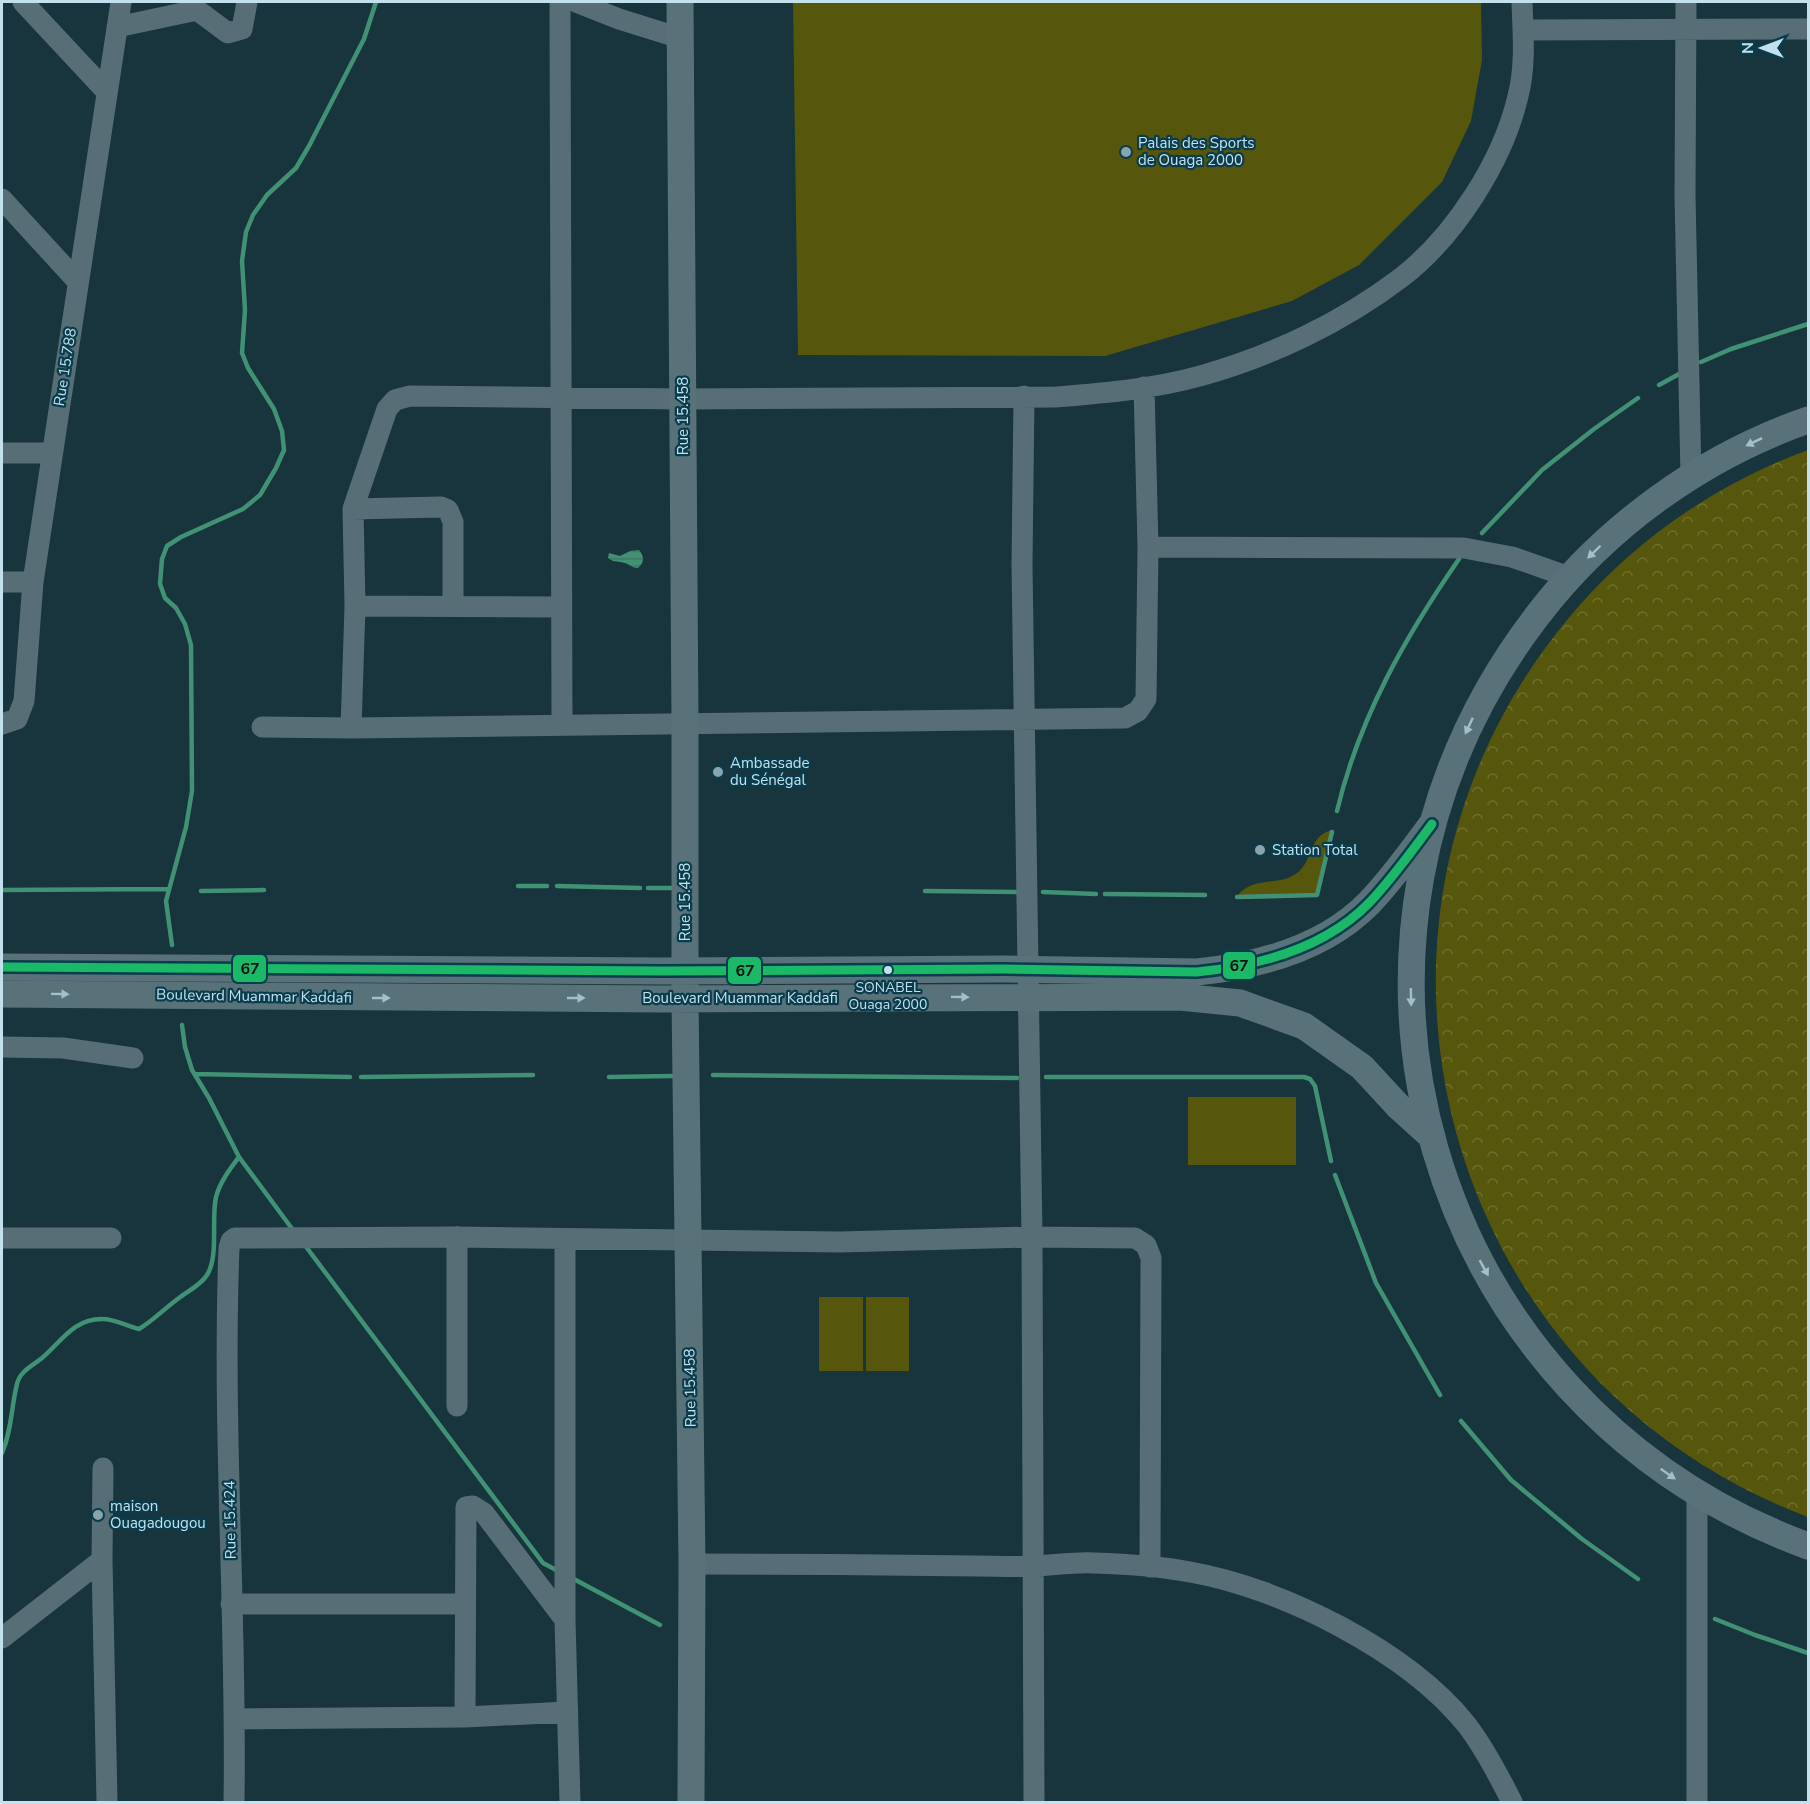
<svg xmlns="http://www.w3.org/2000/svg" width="1810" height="1804" font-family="'Nunito Sans',sans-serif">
<defs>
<pattern id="park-crowns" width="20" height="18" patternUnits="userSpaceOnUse" patternTransform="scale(1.5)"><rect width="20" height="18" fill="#57560d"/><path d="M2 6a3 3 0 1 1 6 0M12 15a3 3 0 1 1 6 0" fill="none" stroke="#6e6e31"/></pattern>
<pattern id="water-rules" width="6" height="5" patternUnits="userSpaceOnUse" patternTransform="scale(1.5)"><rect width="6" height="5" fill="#419274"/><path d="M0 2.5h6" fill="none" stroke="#3f7764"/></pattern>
</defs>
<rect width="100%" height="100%" fill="#18343d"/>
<path fill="#57560d" d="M793,2H1481L1482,60L1471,121L1442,182L1359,265L1292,301L1105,356L798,355Z
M1331,830L1316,893L1237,896C1254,875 1279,887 1297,873C1314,860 1307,838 1331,830Z
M1188,1097H1296V1165H1188Z
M819,1297H863V1371H819Z
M866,1297H909V1371H866Z"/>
<path fill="url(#park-crowns)" d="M1808,450V1517C1441,1379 1316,924 1567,620C1630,543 1715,484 1808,450Z"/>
<path fill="url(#water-rules)" d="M639,550C644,556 645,562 638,568C632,568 631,565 625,563C618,561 614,563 608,558L609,553L620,556L630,551Z"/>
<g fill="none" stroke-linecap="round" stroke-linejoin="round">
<path stroke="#419274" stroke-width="4.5" d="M1701,362L1731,349L1808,324
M1659,385L1681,373
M1482,533L1542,470L1594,429L1638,398
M1337,811C1359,718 1405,637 1459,559
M518,886H547
M557,886L640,888
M648,888H675
M2,890L169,889
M201,891L264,890
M925,891L1017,892
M1043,892L1096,894
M1105,894L1205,895
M1237,897L1317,895L1332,832
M172,945L166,901L186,827L192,791L191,645L185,624L176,608L165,598L160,584L162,559L167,546L181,537L243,509L260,495L276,468L284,450L282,431L274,409L248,368L242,353L245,310L242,261L246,232L253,215L267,195L296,168L309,146L364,39L376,2
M182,1025L185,1047L192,1070L209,1098L239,1157L293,1230
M195,1074L350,1077
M713,1075L1017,1078
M361,1077L533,1075
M609,1077L672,1076
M1046,1077H1304L1310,1079L1315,1086L1331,1161
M1335,1175L1376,1283L1440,1395
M304,1244L543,1563L560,1572
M1461,1421L1511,1480L1582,1539L1638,1579
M2,1453C12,1430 11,1408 17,1384C20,1371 32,1366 42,1358C61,1342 74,1318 103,1319C114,1319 127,1326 139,1329C154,1320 165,1308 179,1298C188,1291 201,1285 207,1275C219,1256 211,1219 216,1197C220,1182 230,1169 239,1157
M570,1577L660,1625
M1715,1619L1755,1635L1808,1653"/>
<path stroke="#576e76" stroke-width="21" d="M23,2L107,92
M190,2L197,10L228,33L242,29L247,2
M560,2L562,724
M576,2L619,19L680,38
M1686,2L1685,196L1691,477
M117,27L197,10
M1523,30L1808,29
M2,199L78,282
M1024,396L1022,565L1032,1237L1034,1802
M2,453H52
M353,509L441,507L448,510L453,522V606
M1148,547L1464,548L1512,557L1569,577
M2,582H33
M355,606L561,607
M2,724L17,719L24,701L33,582L121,2
M262,727L351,728L1125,718L1138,711L1146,699L1148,547L1144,387
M351,728L355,606L353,509L387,409L395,400L410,396L683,399L1056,397C1104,393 1153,389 1200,376C1272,356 1343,322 1402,277C1455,236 1503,161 1518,96C1526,66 1523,33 1522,2
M2,1047L63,1048L133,1058
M2,1238H111
M565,1239V1620L570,1802
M457,1406V1237
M103,1468L102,1560L107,1802
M1697,1493V1802
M692,1564C787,1564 881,1565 976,1566C995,1566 1015,1567 1035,1566C1055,1565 1075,1562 1094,1563C1126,1564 1159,1566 1190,1572C1282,1588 1407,1651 1466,1724C1484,1747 1499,1776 1512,1802
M231,1604H464
M2,1638L102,1560
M465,1717L466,1507L473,1506L484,1513L565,1620
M235,1719L465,1717L567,1712
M234,1802C237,1618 222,1433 229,1248L231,1241L235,1238L457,1237L840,1242L1032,1237L1135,1238L1146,1245L1151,1258L1150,1567"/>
<path stroke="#59727a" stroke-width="27" d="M680,2L685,724V999L692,1564L691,1802
M1808,420C1702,457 1606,526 1537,616C1288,941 1425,1406 1808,1546
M2,967L663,971L1004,969L1197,972C1257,966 1325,948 1369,903C1392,879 1412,851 1432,824
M2,994L661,999L1180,997L1240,1003L1304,1026L1362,1067L1399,1107L1431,1136"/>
<defs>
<path id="bus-1" d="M2,967L663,971L1004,969L1197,972C1257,966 1325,948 1369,903C1392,879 1412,851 1432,824"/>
</defs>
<use href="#bus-1" stroke="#093c4c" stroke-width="14"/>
<use href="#bus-1" stroke="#1ab867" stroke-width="9"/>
</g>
<defs><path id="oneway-solid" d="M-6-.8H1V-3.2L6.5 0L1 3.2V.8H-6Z" transform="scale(1.5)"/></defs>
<g fill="#a3c0ca">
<use href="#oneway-solid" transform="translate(1754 442) rotate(154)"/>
<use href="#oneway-solid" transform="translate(1594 552) rotate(136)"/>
<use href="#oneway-solid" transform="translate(1469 726) rotate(115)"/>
<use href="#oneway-solid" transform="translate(60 994) rotate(1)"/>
<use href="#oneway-solid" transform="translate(960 997) rotate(1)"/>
<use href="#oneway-solid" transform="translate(1411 997) rotate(89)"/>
<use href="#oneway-solid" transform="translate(381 998)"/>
<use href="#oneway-solid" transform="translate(576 998)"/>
<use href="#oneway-solid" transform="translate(1484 1268) rotate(61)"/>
<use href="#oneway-solid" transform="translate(1668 1474) rotate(35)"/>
</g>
<g fill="#87a4af" stroke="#093c4c" stroke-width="2">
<circle cx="1126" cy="152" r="6"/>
<circle cx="718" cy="772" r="6"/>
<circle cx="1260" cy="850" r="6"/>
<circle cx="98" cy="1515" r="6"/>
</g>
<circle fill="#c3e1ed" stroke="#093c4c" stroke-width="2" cx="888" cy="970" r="5"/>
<g text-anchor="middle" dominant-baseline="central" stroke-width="4.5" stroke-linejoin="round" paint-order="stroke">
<g font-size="14" fill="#c3e1ed" stroke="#093c4c">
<text x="888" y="987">SONABEL<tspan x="888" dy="17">Ouaga 2000</tspan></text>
</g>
<g font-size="15" fill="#c3e1ed" stroke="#093c4c" text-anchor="start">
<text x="1138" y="143">Palais des Sports<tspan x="1138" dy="17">de Ouaga 2000</tspan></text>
<text x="730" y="763">Ambassade<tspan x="730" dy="17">du Sénégal</tspan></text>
<text x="1272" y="850">Station Total</text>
<text x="110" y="1506">maison<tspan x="110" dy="17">Ouagadougou</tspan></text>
</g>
<g font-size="15" fill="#c3e1ed" stroke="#093c4c">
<text transform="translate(65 367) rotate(-81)">Rue 15.788</text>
<text transform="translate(683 416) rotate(-90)">Rue 15.458</text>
<text transform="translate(685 902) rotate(-90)">Rue 15.458</text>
<text transform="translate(254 996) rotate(1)">Boulevard Muammar Kaddafi</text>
<text x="740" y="998">Boulevard Muammar Kaddafi</text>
<text transform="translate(690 1388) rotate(-91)">Rue 15.458</text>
<text transform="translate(230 1520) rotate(-91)">Rue 15.424</text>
</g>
</g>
<g stroke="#093c4c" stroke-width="2">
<rect x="1222" y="951" width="34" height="29" rx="6" fill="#1ab867"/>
<rect x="232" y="954" width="35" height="29" rx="6" fill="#1ab867"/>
<rect x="727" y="956" width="35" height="29" rx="6" fill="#1ab867"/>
</g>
<g font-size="16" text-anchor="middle" font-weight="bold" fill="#111">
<text x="1239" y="971">67</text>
<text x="250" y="974">67</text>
<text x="745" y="976">67</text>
</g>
<rect width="1810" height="1804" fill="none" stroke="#c3e1ed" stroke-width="6"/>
<g transform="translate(1762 48) rotate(270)" stroke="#093c4c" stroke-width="4.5" paint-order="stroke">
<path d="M0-4.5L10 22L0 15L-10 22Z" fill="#c3e1ed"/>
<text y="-9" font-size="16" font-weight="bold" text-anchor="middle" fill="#c3e1ed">N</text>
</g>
</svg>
